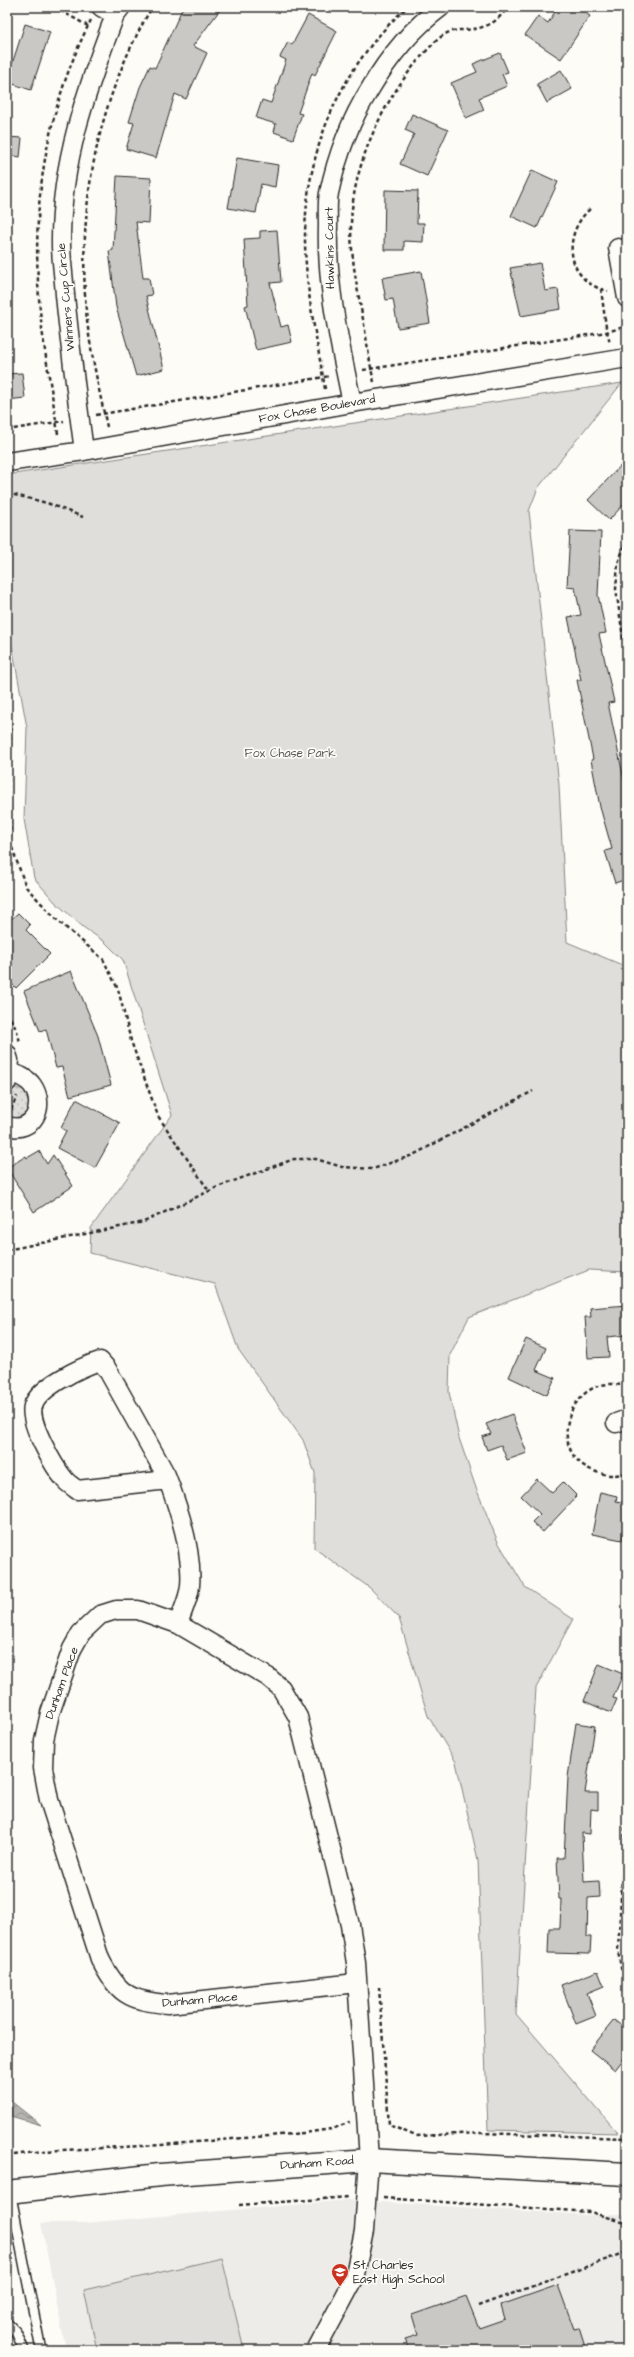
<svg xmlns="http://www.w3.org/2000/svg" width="634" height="2357" font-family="'Architects Daughter',sans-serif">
<defs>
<pattern id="grass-dots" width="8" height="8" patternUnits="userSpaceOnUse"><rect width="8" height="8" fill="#dfdeda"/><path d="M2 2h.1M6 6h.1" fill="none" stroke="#c0bfbb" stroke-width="1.8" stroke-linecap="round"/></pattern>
<pattern id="water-waves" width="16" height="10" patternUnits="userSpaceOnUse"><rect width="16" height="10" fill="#b5b4b1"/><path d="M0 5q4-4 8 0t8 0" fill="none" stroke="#939390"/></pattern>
</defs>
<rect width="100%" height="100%" fill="#fdfcf7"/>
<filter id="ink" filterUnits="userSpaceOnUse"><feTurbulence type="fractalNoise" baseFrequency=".025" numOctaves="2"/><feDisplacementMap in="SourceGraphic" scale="8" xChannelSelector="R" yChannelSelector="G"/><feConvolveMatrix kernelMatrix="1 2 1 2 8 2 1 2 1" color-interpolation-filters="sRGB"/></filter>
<g filter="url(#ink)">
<path fill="#edece8" d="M348,2200L589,2215H627V2350H66L41,2223H84Z"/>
<path fill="url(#grass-dots)" stroke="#858482" d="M17,1088C38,1093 33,1120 7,1118V1100L13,1089Z"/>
<path fill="#dfdeda" stroke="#858482" d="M622,383L538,488L529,511L559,785L567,942L627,967V1272L589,1270L469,1317L450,1355L449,1392L459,1438L476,1488L498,1542L525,1587L573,1619L536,1688L516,2014L618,2133L488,2130L478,1860L456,1762L428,1716L399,1618L370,1588L314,1548L315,1473L303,1440L238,1349L215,1284L90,1253L91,1228L172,1115L123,960L105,942L83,927L55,902L34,878L24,819L27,728L9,629L11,599L7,568V475Z
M222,2258L244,2350H97L84,2290Z"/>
<path fill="url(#water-waves)" stroke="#7e7d7b" d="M7,2098L41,2125L7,2115Z"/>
<path fill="#c9c8c4" stroke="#2b2b2b" d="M183,7H222L193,46L207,53L186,99L175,94L156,158L126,149L134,123L129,122L140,87L150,66L155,68Z
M558,7H576L590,16L561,59L525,35L538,16L548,23Z
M308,15L337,31L315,75L312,73L298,113L302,114L293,139L274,132L276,124L256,118L262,100L271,103L286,60L280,57L288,42L292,45Z
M25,24L50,32L31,90L7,82V63L12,64Z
M500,53L508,72L502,74L507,86L479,98L484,110L466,118L451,83L477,72L473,64Z
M561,70L572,89L547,103L537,84Z
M412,114L448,130L427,176L400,164L414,134L405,130Z
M7,137L22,138L20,157L7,155Z
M237,158L278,165L275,187L261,184L256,213L228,208Z
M532,170L558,182L537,228L511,216Z
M117,176L151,178L149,223L136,222L143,278H149L152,295L146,296L164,369L136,376L116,307L109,251L113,250Z
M385,190L418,191L417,223H424L423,242L404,241V250H384Z
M277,230L281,282L270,283L281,327L288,325L292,342L256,350L245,306L248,305L244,239L260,238V231Z
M540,263L545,291L558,289L561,309L521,316L510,268Z
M421,271L430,323L398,328L393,299L386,300L382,278Z
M22,373L25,398L7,400V374Z
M627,459V501L609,520L588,500Z
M570,531L601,532L598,595L606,633L599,634L614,702L608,703L627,794V879L615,883L605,851L612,849L600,807L591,760L593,759L577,680H581L568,617L581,615L575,588L567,587Z
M18,913L30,925L26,930L50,954L16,988L7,979V923Z
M71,971L98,1036L111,1085L70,1096L62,1067L56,1068L46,1029L40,1031L24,991Z
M76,1099L120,1123L95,1168L57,1148L66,1131L61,1128Z
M39,1151L47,1164L53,1155L73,1186L34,1212L7,1168L26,1156L27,1158Z
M627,1305V1335L607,1337L609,1357L588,1358L585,1317H591L590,1308Z
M526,1339L546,1348L536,1370L555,1378L547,1395L509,1377Z
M512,1414L527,1453L507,1460L501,1445L487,1450L482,1437L491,1434L486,1424Z
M537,1479L552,1493L563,1482L577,1496L543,1532L532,1522L540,1514L521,1496Z
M600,1492L617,1496L616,1501L627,1503V1529H624L622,1540L592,1534Z
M599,1664L623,1674L613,1698L617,1699L611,1713L584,1701Z
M576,1723L595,1726L585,1793H598V1810L591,1809L590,1834L582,1833L584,1882L599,1881L600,1897L588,1898L587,1937H591L590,1954L548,1953L549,1928H560L561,1899H559L557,1858H564L568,1777Z
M598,1971L604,1986L587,1993L596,2016L576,2024L561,1985Z
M614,2020L627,2030V2054L615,2070L590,2050Z
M558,2285L574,2329L579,2328L586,2350H409L405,2339L418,2335L412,2315L466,2296L479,2328L505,2319L501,2305Z"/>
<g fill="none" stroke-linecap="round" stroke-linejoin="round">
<defs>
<path id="lane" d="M10,2191L41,2350
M7,2323L16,2332L24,2350"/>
<path id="street" d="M101,7L115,15
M618,248L627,298
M352,403C340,344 326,286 328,226C328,215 327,203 329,193C337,156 350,121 370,89C388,58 413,28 441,7
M84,451C77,399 70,347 65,295C64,278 61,260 61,244C60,163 87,89 115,15L121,7
M7,462L84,451L352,403L627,358
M7,1054L9,1060L7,1082
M7,1126C33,1134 47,1106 32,1085C27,1078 16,1074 8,1071
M616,1423L627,1419
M168,1480L77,1490C73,1486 68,1484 65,1480C54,1467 28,1422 33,1406C39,1387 81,1367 100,1361L107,1369L166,1475C178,1506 193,1552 190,1586C189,1598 182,1612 178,1624
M316,2350L354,2279L364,2231L369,2160L356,1963L350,1925L298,1717L281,1688L268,1677L178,1624L138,1610H116L100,1615L81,1633L72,1649L50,1713L44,1740L43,1768L49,1800L100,1959C118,1994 129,2001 168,2004L356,1983"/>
<path id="secondary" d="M7,2192L160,2175L369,2160L627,2174"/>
</defs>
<use href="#lane" stroke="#2b2b2b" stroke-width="12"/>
<use href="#street" stroke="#2b2b2b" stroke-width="21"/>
<use href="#secondary" stroke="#2b2b2b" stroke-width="25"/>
<path stroke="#2b2b2b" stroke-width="2.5" stroke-dasharray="4 3" stroke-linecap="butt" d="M54,7L88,26
M590,209C561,235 566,282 608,291
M601,289L606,327L610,344
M363,370L607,332L627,326
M374,382C369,361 367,340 363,319C357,288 351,257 351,226C352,161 388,89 433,44C454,22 463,35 485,26C495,23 502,15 508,7
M325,389C317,340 305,288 305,239C305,150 341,66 407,7
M96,415L330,376
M107,427C98,384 87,339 85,295C80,192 100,96 152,7
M7,430L64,421
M58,434C51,383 40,333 38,281C33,192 50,100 91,20
M7,493L47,503L83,517
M627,539L618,563L616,589L627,664
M7,701L11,732L8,788L11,845L26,887L58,921L103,959L118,989L131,1041L158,1116L209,1191
M7,1012L17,1031L20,1042
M11,1110L17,1096
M7,1250L144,1222L220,1186L294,1159H316L342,1167L373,1169L413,1155L533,1091
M627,1387C574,1367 540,1450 594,1471C604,1475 617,1477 627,1472
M627,1792L618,1950L621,1968L627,1982
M379,1987L389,2125L416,2136L481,2133L627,2138
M7,2156L43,2151L161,2145L304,2133L332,2129L350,2122
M383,2198L591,2212L627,2224
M239,2205L349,2197
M478,2306L627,2252"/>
<use href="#lane" stroke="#fdfcf7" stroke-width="9"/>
<use href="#street" stroke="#fdfcf7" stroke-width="18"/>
<use href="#secondary" stroke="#fdfcf7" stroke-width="22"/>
</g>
</g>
<defs>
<symbol id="school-pin" viewBox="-11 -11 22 30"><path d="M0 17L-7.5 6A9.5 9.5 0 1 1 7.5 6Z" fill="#c8321e" stroke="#fdfcf7"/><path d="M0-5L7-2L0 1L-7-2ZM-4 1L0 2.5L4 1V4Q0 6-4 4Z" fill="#fff"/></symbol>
</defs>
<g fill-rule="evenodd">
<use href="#school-pin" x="330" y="2262" width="20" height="27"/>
</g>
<g text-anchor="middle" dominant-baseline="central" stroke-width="3.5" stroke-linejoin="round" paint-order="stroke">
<g font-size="12" fill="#2b2b2b" stroke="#fdfcf7">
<text transform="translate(330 248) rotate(-91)">Hawkins Court</text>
<text transform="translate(66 297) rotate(-95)">Winners Cup Circle</text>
<text transform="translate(317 409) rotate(-10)">Fox Chase Boulevard</text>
<text transform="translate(62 1683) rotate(-70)">Dunham Place</text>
<text transform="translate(200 2000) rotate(-5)">Dunham Place</text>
<text transform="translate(317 2163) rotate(-4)">Dunham Road</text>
</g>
<g font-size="12" fill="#585857" stroke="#fdfcf7">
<text x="290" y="753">Fox Chase Park</text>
</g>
<g font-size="12" fill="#2b2b2b" stroke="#fdfcf7" text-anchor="start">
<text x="353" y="2265">St. Charles<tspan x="353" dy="14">East High School</tspan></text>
</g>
</g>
<rect width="634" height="2357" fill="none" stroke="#fdfcf7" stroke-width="24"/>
<rect x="12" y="12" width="610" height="2333" fill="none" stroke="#2b2b2b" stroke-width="1.5" filter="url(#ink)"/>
</svg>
